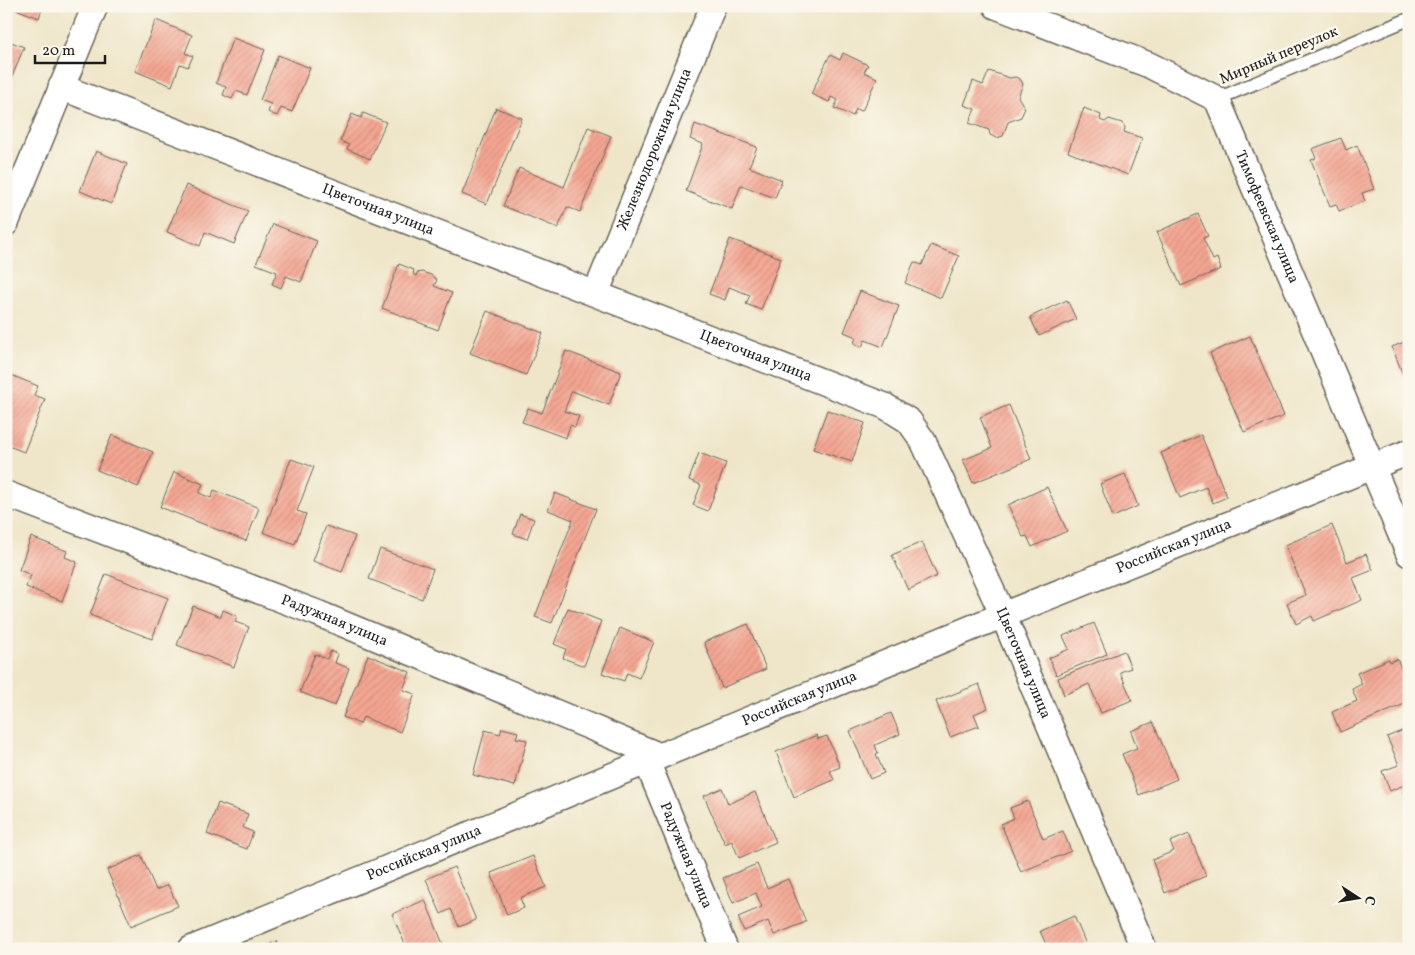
<svg xmlns="http://www.w3.org/2000/svg" width="1415" height="955" font-family="Vollkorn,serif">
<defs>
<pattern id="building-hatch" width="6" height="6" patternUnits="userSpaceOnUse" patternTransform="scale(1.25)"><rect width="6" height="6" fill="#f4a692"/><path d="M-1 1l2-2M0 6l6-6M5 7l2-2" fill="none" stroke="#d18e7d"/></pattern>
</defs>
<rect width="100%" height="100%" fill="#fbf7ec"/>
<filter id="ink" filterUnits="userSpaceOnUse"><feTurbulence type="fractalNoise" baseFrequency=".02" numOctaves="2"/><feDisplacementMap in="SourceGraphic" scale="10" xChannelSelector="R" yChannelSelector="G"/><feConvolveMatrix kernelMatrix="1 2 1 2 8 2 1 2 1" color-interpolation-filters="sRGB"/></filter>
<filter id="wash" filterUnits="userSpaceOnUse"><feTurbulence type="fractalNoise" baseFrequency=".0096" numOctaves="4" result="noise"/><feDisplacementMap in="SourceGraphic" scale="20" xChannelSelector="R" yChannelSelector="G"/><feGaussianBlur stdDeviation="1.12" result="paint"/><feColorMatrix in="noise" values="0 0 0 0 0 0 0 0 0 0 0 0 0 0 0 0 0 1.4 0 .05"/><feComposite in="paint" operator="in"/></filter>
<g filter="url(#wash)">
<rect width="100%" height="100%" fill="#efe6c9"/>
<g id="blocks">
<path fill="url(#building-hatch)" d="M8,6H43L39,18Z
M156,20L192,35L185,53L193,56L188,67L180,64L172,86L135,71Z
M233,38L265,50L247,95L236,91L232,99L223,95L226,87L216,83Z
M6,40L24,47L6,92Z
M843,53L868,65L864,72L877,78L862,111L856,109L853,116L834,108L838,100L831,97L829,102L811,94L830,55L840,60Z
M278,55L310,68L292,112L281,108L277,116L268,112L271,104L260,100Z
M989,71L1010,78L1015,77L1020,79L1023,84L1018,97L1025,108L1021,117L1008,122L1003,136L997,138L990,135L989,130L969,123L975,109L964,105L973,81L983,85Z
M496,108L522,118L487,204L462,194Z
M1084,108L1101,115L1100,120L1105,122L1109,119L1122,123L1125,127L1124,132L1142,138L1128,175L1068,152Z
M363,113L386,122L370,159L347,149L349,145L340,141L352,114L361,118Z
M695,124L757,147L749,167L782,180L775,198L741,185L732,209L686,191L703,144L690,139Z
M588,127L611,136L580,212L567,207L558,228L503,206L519,168L564,187Z
M1341,138L1346,150L1357,145L1374,189L1362,193L1365,201L1339,211L1336,204L1330,206L1311,160L1316,158L1312,149Z
M96,151L127,164L111,204L80,191Z
M186,185L248,211L234,244L205,232L200,246L167,232Z
M1198,214L1208,236L1203,238L1213,260L1217,258L1221,269L1181,286L1157,232Z
M273,224L317,241L301,282L286,276L281,288L272,284L277,272L256,264Z
M730,239L781,258L761,310L746,304L750,295L729,287L725,300L709,294Z
M931,245L959,256L941,298L905,283L914,262L922,265Z
M399,264L414,270L413,274L416,276L417,273L422,272L431,275L437,280L434,286L452,293L438,330L382,308Z
M860,291L899,306L883,347L865,340L862,347L854,343L856,337L844,332Z
M1067,300L1076,319L1039,336L1030,317Z
M487,311L543,333L526,375L470,353Z
M1250,336L1284,416L1244,432L1210,353Z
M1409,340V381L1406,382L1392,347Z
M566,351L621,372L609,405L572,391L564,411L579,416L575,427L570,425L566,438L522,422L528,408L542,413Z
M6,373L38,386L34,395L45,399L24,452L6,445Z
M1009,405L1031,459L973,483L963,460L992,448L980,417Z
M827,410L865,423L852,462L813,449Z
M112,435L153,452L138,487L97,470Z
M1201,435L1227,497L1213,503L1206,487L1180,498L1161,453Z
M699,453L726,463L708,511L693,505L701,485L689,480Z
M291,459L314,467L297,511L306,514L295,544L263,532Z
M174,472L203,484L199,493L211,498L214,490L259,508L246,541L160,507Z
M1125,474L1138,506L1113,517L1100,484Z
M1047,487L1067,531L1032,547L1027,536L1023,537L1008,505Z
M555,493L596,509L552,623L535,617L573,520L548,510Z
M520,514L534,519L527,539L513,534Z
M1332,525L1347,562L1366,554L1373,570L1353,578L1362,600L1314,621L1312,616L1296,624L1287,603L1306,595L1285,545Z
M326,526L355,536L342,572L313,561Z
M31,537L67,551L65,557L77,562L62,601L26,587L31,575L19,570Z
M922,542L937,576L908,590L892,555Z
M380,549L433,569L422,599L369,579Z
M106,574L168,598L152,639L90,615Z
M193,606L221,617L223,610L237,616L235,622L249,627L234,667L177,645Z
M568,608L601,621L584,666L563,658L566,649L554,644Z
M1094,623L1107,654L1056,675L1049,658L1069,649L1063,636Z
M748,624L766,669L722,688L704,642Z
M620,628L654,642L639,678L627,673L624,681L602,673Z
M331,651L338,654L335,663L349,668L335,706L300,692L315,654L327,659Z
M1124,651L1131,668L1120,672L1132,700L1101,713L1089,684L1064,695L1058,678Z
M368,655L410,672L403,690L415,694L400,732L363,717L360,724L343,717Z
M1389,659L1390,662L1397,659L1409,685V702L1340,732L1332,712L1357,701L1352,689L1362,684L1357,673Z
M979,684L988,708L974,714L979,726L950,737L936,701Z
M891,713L900,734L875,745L878,753L876,754L884,773L870,779L850,731Z
M1153,722L1177,779L1139,795L1122,754L1137,748L1131,731Z
M502,728L518,732L516,738L527,740L515,786L473,775L485,730L500,734Z
M1409,728V797L1404,785L1390,791L1382,771L1399,765L1387,737Z
M817,735L818,739L827,736L840,767L830,771L834,780L794,797L776,752Z
M722,788L728,804L755,792L776,842L739,858L732,841L725,844L704,796Z
M1028,801L1043,839L1063,831L1071,851L1021,872L1001,824L1014,818L1010,808Z
M218,803L248,814L243,828L253,832L247,849L207,834Z
M1189,834L1206,876L1165,893L1152,860L1174,851L1170,842Z
M141,855L156,890L168,885L178,906L131,926L107,870Z
M533,856L546,887L520,898L524,908L507,915L491,873Z
M757,864L767,888L788,879L806,922L774,935L768,921L744,931L738,917L762,907L756,893L733,903L723,878Z
M454,867L476,920L459,927L451,909L441,914L426,879Z
M425,900L445,949H407L392,914Z
M1074,916L1088,949H1048L1040,931Z
M277,941L280,949H258Z"/>
</g>
</g>
<g filter="url(#ink)">
<use href="#blocks" fill-opacity="0" stroke="#666359" stroke-width="1"/>
<g fill="none" stroke-linecap="round" stroke-linejoin="round">
<defs>
<path id="lane" d="M1217,99L1409,19"/>
<g id="street">
<path id="s1" d="M996,6L1149,65L1217,99L1409,554"/>
<path id="s2" d="M61,87L885,406L909,421L923,441L1003,615L1144,949"/>
<path d="M6,223L95,6"/>
<path id="s3" d="M596,293L713,6"/>
<path id="s4" d="M6,494L317,613L660,756"/>
<path id="s5" d="M647,762L725,949"/>
<path id="s6" d="M191,949L1003,615L1409,452"/>
</g>
</defs>
<use href="#lane" stroke="#666359" stroke-width="15"/>
<use href="#street" stroke="#666359" stroke-width="28"/>
<use href="#lane" stroke="#fff" stroke-width="12"/>
<use href="#street" stroke="#fff" stroke-width="25"/>
</g>
</g>
<g text-anchor="middle" dominant-baseline="central" stroke-width="5" stroke-linejoin="round" paint-order="stroke">
<g font-size="15" fill="#1c1c1c" stroke="#fbf7ec">
<text transform="translate(1279 56) rotate(-23)">Мирный переулок</text>
<text stroke="none"><textPath href="#s3" startOffset="155">Железнодорожная улица</textPath></text>
<text stroke="none"><textPath href="#s2" startOffset="340">Цветочная улица</textPath></text>
<text stroke="none"><textPath href="#s1" startOffset="368">Тимофеевская улица</textPath></text>
<text stroke="none"><textPath href="#s2" startOffset="745">Цветочная улица</textPath></text>
<text stroke="none"><textPath href="#s6" startOffset="1062">Российская улица</textPath></text>
<text stroke="none"><textPath href="#s4" startOffset="352">Радужная улица</textPath></text>
<text stroke="none"><textPath href="#s2" startOffset="1180">Цветочная улица</textPath></text>
<text stroke="none"><textPath href="#s6" startOffset="658">Российская улица</textPath></text>
<text stroke="none"><textPath href="#s6" startOffset="252">Российская улица</textPath></text>
<text stroke="none"><textPath href="#s5" startOffset="101">Радужная улица</textPath></text>
</g>
</g>
<rect width="1415" height="955" fill="none" stroke="#fbf7ec" stroke-width="25"/>
<g transform="translate(1358 898) rotate(102)" stroke="#fbf7ec" stroke-width="4" paint-order="stroke">
<path d="M0-4L9 19L0 12L-9 19Z" fill="#1c1c1c"/>
<text y="-8" font-size="14" font-weight="bold" text-anchor="middle" fill="#1c1c1c">С</text>
</g>
<path d="M35 55v8h70v-8" fill="none" stroke="#1c1c1c" stroke-width="2.5"/>
<text x="42" y="55" font-size="15" fill="#1c1c1c" stroke="#fbf7ec" stroke-width="4" paint-order="stroke">20 m</text>
</svg>
